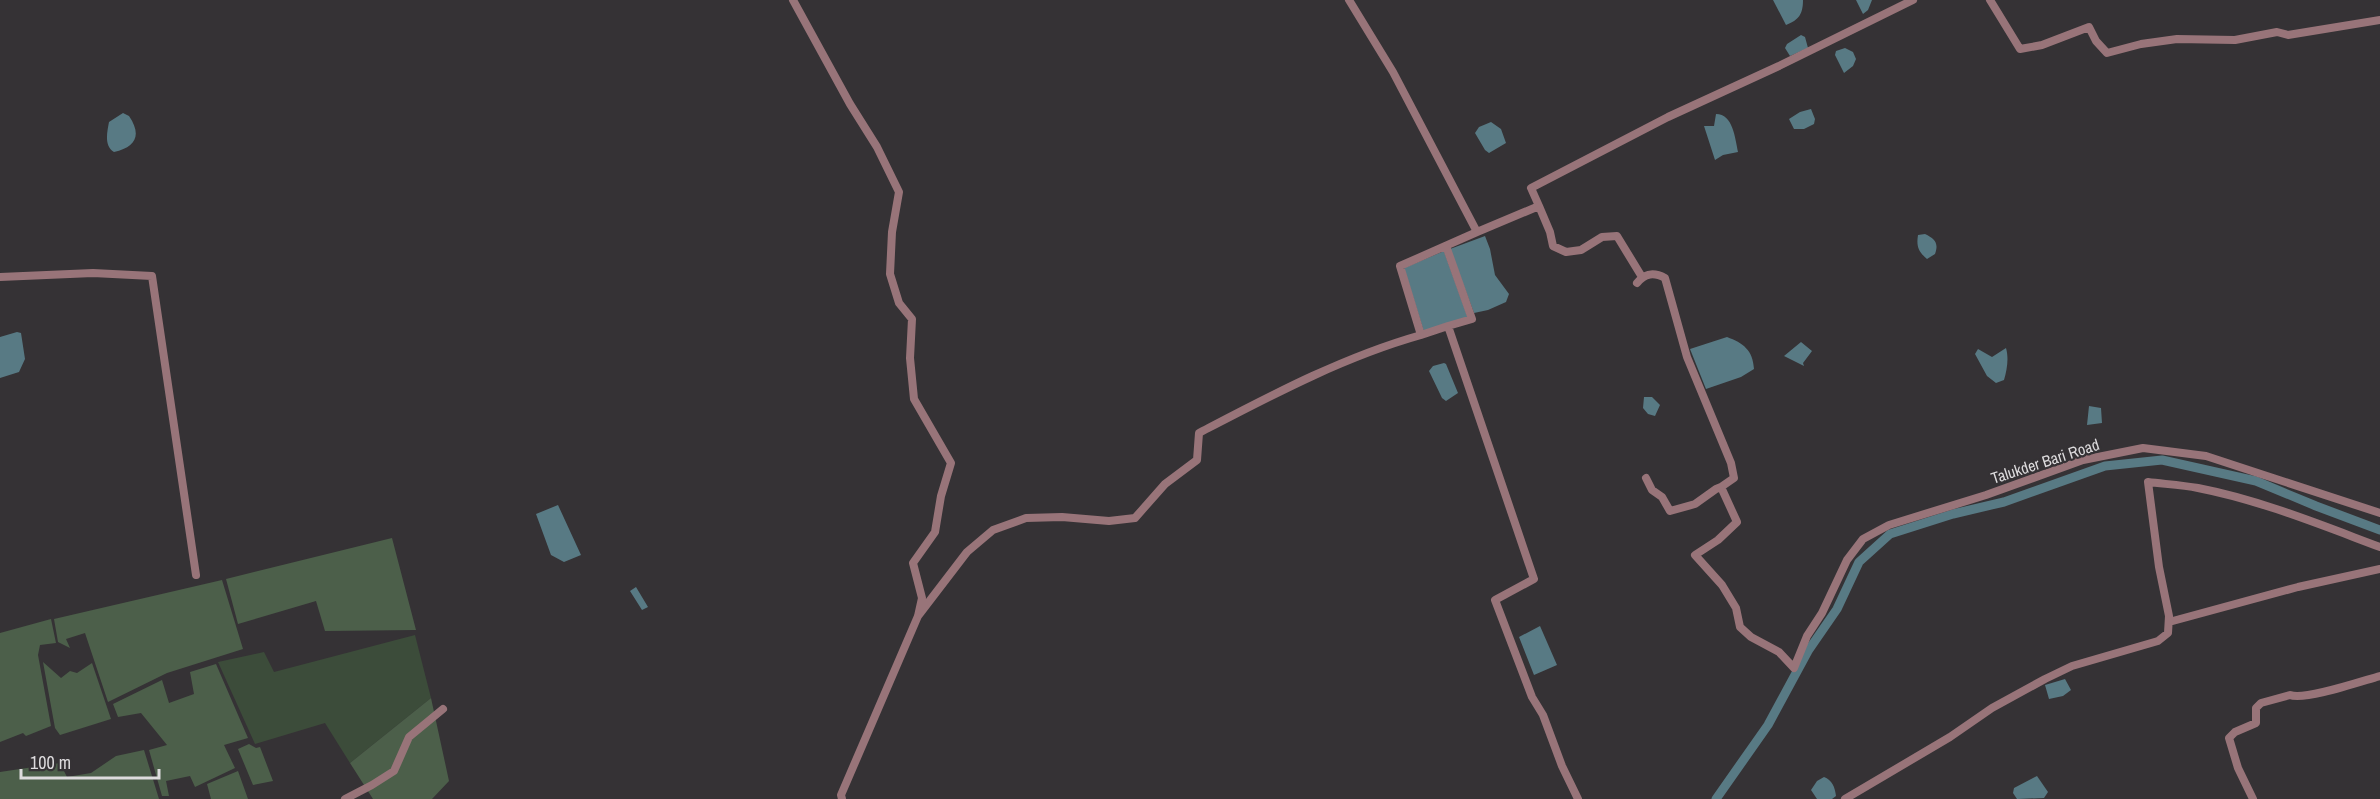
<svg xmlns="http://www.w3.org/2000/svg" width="2380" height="799" font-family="'Archivo Narrow',sans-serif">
<rect width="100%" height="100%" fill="#353235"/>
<path fill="#3c4c3a" d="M415,635L431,698L350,763L325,723L255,744L218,662L264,652L274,672Z"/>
<path fill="#4c5f4a" d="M392,538L416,630L325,631L316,601L238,624L226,579Z
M222,580L243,649L167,673L108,702L85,633L66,639L70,648L58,642L54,619Z
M51,619L56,643L40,645L38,655L51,726L26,736L23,733L0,742V633Z
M43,662L61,678L70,671L77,673L92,663L111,719L60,735L55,728Z
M216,664L248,738L224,745L235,768L195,787L190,776L166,781L169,796H162L149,750L167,745L141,713L118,717L113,704L162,680L169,703L194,694L190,672Z
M431,698L449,781L432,799H373L350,763Z
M249,744L256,748L260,747L273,781L253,785L238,749Z
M144,750L159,799H0V772L60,763L67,777L91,773L116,756Z
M238,771L248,799H211L207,784Z"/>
<path fill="#587a84" d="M1773,0H1803C1803,14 1799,20 1786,25Z
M1856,0H1872L1868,10L1863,14Z
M1801,35L1805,37L1808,48L1790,56L1785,48L1787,44Z
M1845,48L1853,52L1856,59L1853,66L1844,73L1835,55L1836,51Z
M1811,109L1815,119L1814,124L1804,129H1794L1789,119L1800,112Z
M123,113L129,116C142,135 136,147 114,152C104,146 107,133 109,122Z
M1716,114C1733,114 1735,138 1738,152L1723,155L1715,160L1704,126H1714Z
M1491,122L1501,129L1506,143L1489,153L1485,150L1475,133L1479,127Z
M1925,234C1935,239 1939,243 1935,254L1927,259C1919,252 1916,247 1918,235Z
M1485,236L1490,249L1495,275L1509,294L1506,302L1488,310L1474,313L1450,249Z
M1444,251L1468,318L1424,332L1404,268Z
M17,332L21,333L25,359L19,372L0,378V337Z
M1727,337C1743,343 1753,350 1754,369L1741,377L1706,389L1690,349Z
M1801,342L1812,351L1803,363L1804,366L1784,356Z
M2006,348C2009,358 2007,370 2004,380L1996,383L1987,376L1975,354L1978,349L1992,357Z
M1444,363L1446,364L1458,393L1446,401L1442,398L1429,371L1433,366Z
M1644,397H1652L1660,405L1655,416L1648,414L1643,408Z
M2089,406L2101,408L2102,423L2087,425Z
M558,505L581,555L564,562L551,555L536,514Z
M636,587L648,607L642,610L630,591Z
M1540,626L1557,665L1534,675L1519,637Z
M2065,679L2071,690L2063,696L2049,699L2045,685Z
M2037,776L2048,792L2044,798L2017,799L2013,793L2014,788Z
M1824,777C1832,780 1835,787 1836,796L1832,799H1817L1811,790L1817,781Z"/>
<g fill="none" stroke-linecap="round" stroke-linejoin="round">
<path stroke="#587a84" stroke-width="9" d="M1716,799L1768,725L1808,651L1837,609L1859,562L1890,534L1953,514L2004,502L2105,466L2162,460L2256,481L2316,506L2380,530"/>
<path stroke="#987479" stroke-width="8" d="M793,0L850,104L877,147L899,192L892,232L890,274L899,303L912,319L910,358L914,399L951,463L941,496L935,532L913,563L922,598L918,616L841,795L842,799
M1990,0L2020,49L2042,45L2089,27L2096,41L2107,53L2141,44L2177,39L2235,40L2277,32L2288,35L2380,20
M1539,206L1531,188L1668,117L1779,66L1913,0
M1477,232L1539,206L1550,232L1553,246L1566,252L1581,250L1602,237L1617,236L1642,277
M1446,246L1472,319L1448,326L1534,579L1495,600L1532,697L1543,715L1562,766L1578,799
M0,277L93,273L152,276L196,575
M1637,283C1645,273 1654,272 1665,278L1687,357L1731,463L1734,478L1721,487
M1421,335L1448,326
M1646,478L1652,490L1662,497L1670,511L1695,504L1716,489L1721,487L1737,522L1718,540L1695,555L1722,585L1736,608L1740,627L1751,637L1779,652L1794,668L1807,636L1822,613L1847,560L1863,539L1889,525L1986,495L2083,460L2143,448L2206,456L2380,513
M918,616L967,552L993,530L1026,518L1062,517L1109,521L1135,518L1165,484L1197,460L1199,433C1270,396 1343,357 1421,335L1400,266L1477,232L1393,72L1349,0
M2169,622L2298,587L2380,569
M345,799L372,785L394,771L409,737L443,709
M1845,799L1950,737L1992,708L2045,679L2072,666L2158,641L2168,633L2169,616L2159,567L2148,482C2164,484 2182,485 2198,488C2260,500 2321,525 2380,547
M2253,799L2238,768L2229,738L2235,732L2256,723V708L2261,703L2290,695C2304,701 2362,681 2380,676"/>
</g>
<g text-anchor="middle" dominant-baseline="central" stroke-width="4.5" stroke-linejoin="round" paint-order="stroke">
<g font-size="16" fill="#dddbdd" stroke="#353235">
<text transform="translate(2045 461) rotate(-18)">Talukder Bari Road</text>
</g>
</g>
<path d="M21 769v9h138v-9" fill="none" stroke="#dddbdd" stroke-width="3"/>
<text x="30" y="769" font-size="18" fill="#dddbdd" stroke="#353235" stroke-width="4.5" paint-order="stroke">100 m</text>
</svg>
